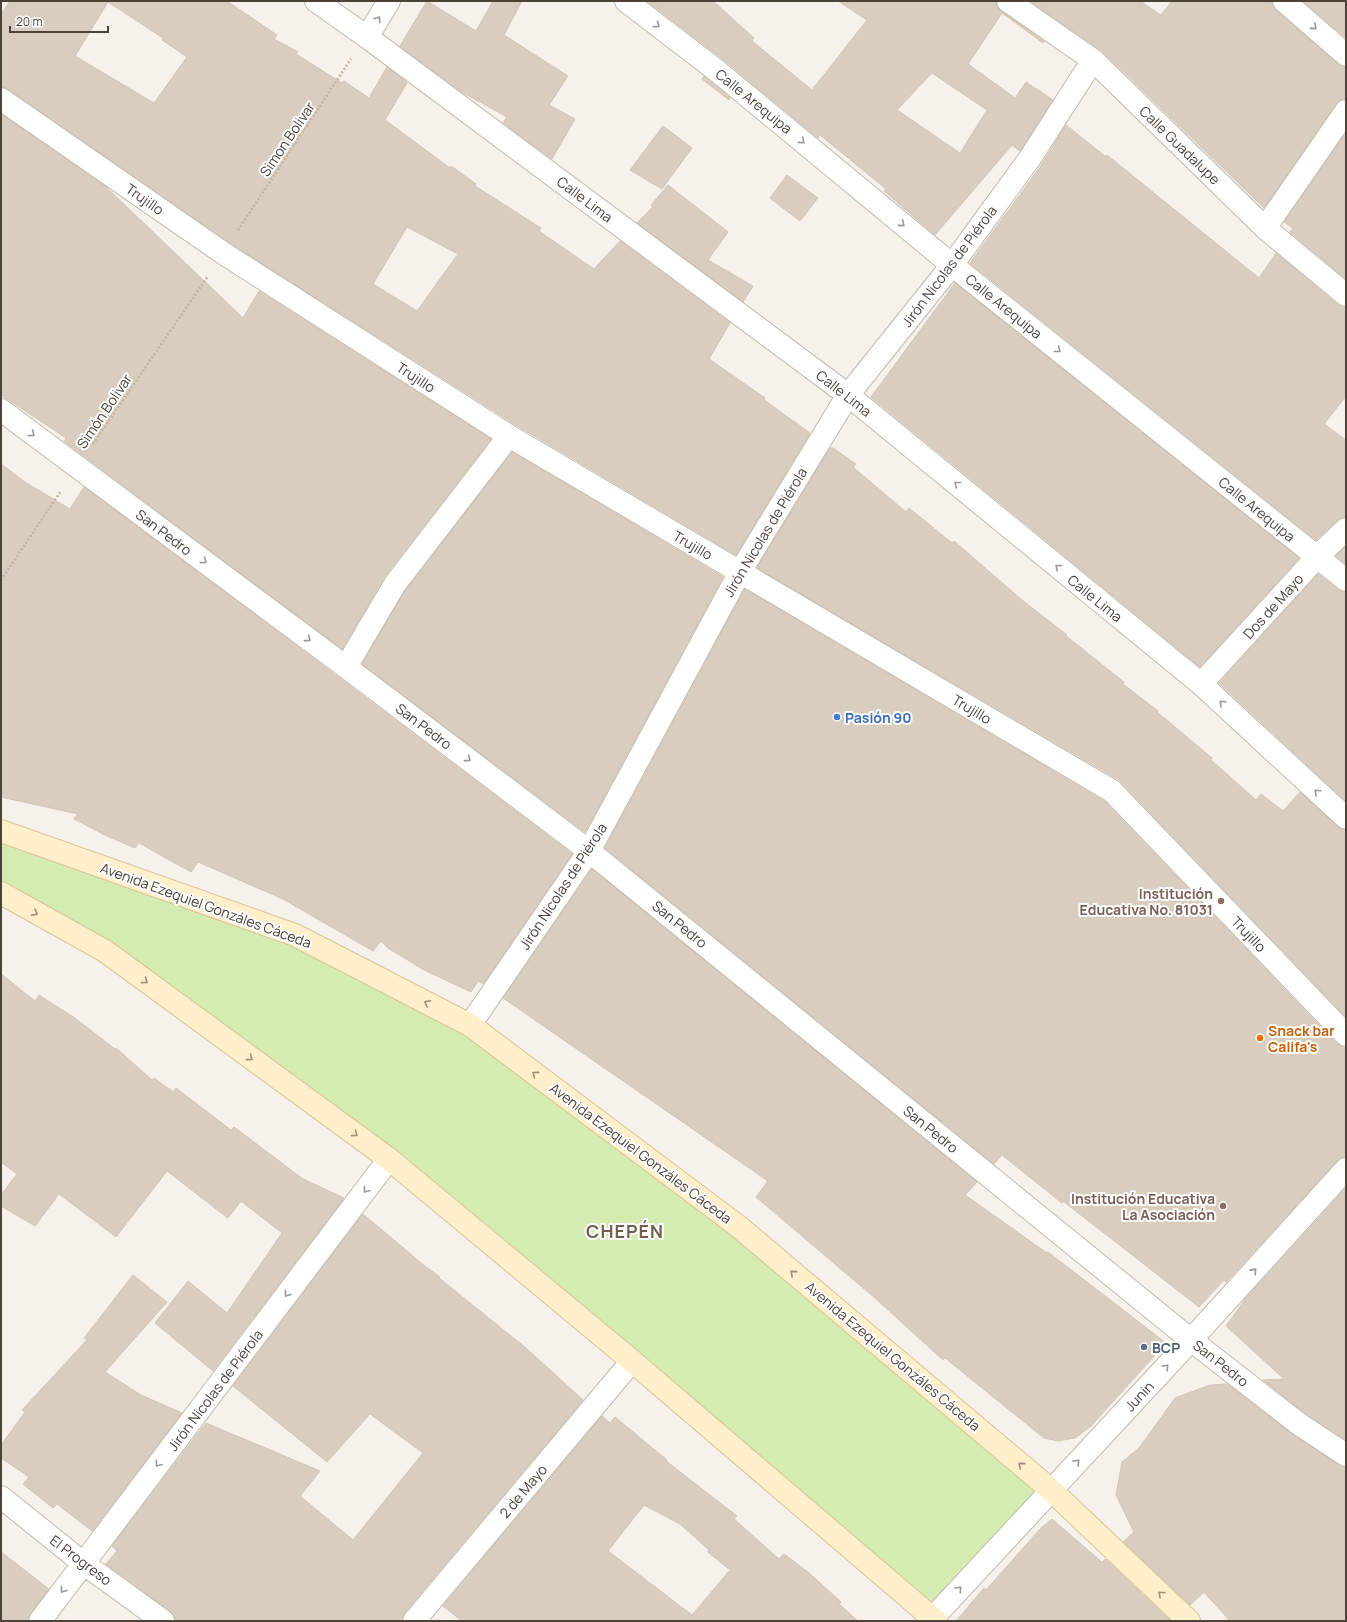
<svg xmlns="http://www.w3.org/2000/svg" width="1347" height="1622" font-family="Manrope,sans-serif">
<rect width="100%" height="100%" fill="#f6f2eb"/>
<path fill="#d5ecb1" d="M1,831L295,935L470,1025L1051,1490L933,1618L632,1361L105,951L1,893Z"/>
<path fill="#d8cdbf" stroke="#d4c4b2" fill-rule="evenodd" d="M10,1H227L277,35L274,39L298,52L296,54L342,83L344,81L369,98L387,67L407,83L385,120L450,168L451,166L476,184L475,186L541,228L539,231L594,269L620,241L730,323L709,359L765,398L764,400L810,433L736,555L516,425L230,243L8,89L1,87V14ZM108,2L163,38L162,40L187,57L154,103L75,56ZM407,227L458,254L417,311L373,284Z
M427,1L476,31L493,1H522L504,35L568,76L549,105L575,119L552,159L503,123L507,117L460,91L400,46Z
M647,1H713L754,38L752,41L812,90L867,20L838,1H996L997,7L1001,11L1044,41L1043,43L1002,13L968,64L1015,98L1026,82L1053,100L1020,151L1012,145L935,235L884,191L886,189L820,135L818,138L724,60ZM932,73L987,110L960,153L897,110Z
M1030,1H1140L1161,15L1172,1H1272V5L1276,10L1338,64L1346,67V99L1340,100L1336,104L1264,208L1102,51Z
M1303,1H1346V38Z
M704,76L708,80L730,98L729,100L702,79Z
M1,114L106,187L243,318L259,291L491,439L385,576L342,649L64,441L66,438L1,395Z
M1066,125L1106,157L1107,155L1259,278L1276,253L1338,305L1346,307V396L1324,424L1346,440V517L1337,520L1316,540L970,263L1040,167Z
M663,126L692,148L662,189L630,170Z
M1346,133V279L1290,232L1293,228L1284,222Z
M787,175L818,198L800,221L770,198Z
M668,185L728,232L708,260L753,286L743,302L637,223L653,207L651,205Z
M955,283L1299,558L1200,667L871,397Z
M830,448H833L856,464L853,467L906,512L909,508L952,543L954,541L1022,600L1067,635L1066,636L1124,682L1123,684L1158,711L1157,712L1212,758L1211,760L1256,800L1261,794L1283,811L1300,792L1338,827L1346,830V1017L1119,780L757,568Z
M512,452L723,577L585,832L362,664L405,591Z
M1,464L25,482L70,509L84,487L338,677L572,854L483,984L478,981L471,992L424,970L388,948L381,941L373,951L283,899L198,862L191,872L139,843L135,848L107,836L74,819L78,814L1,797Z
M1346,546V564L1336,556Z
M1318,574L1338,590L1346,592V801L1219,683Z
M745,589L1104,801L1337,1044L1346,1047V1157H1342L1337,1161L1226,1282L1224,1280L1199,1307L1063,1201L1062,1203L1002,1155L994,1164L605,848Z
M592,869L977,1182L965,1195L1047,1253L1048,1252L1166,1343L1091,1426L1075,1438L1058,1441L1044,1438L945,1358L943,1360L875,1298L756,1197L768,1181L503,998Z
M1,974L35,1001L39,995L75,1018L115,1049L116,1048L152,1080L154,1078L173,1092L176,1088L231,1130L234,1127L303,1179L344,1198L213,1371L155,1323L188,1281L227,1313L282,1233L241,1201L228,1218L167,1171L116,1237L59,1194L35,1226L1,1206V1195L17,1174L1,1162Z
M1346,1188V1440L1306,1414L1263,1380L1284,1379L1226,1326L1246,1298Z
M363,1214L426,1267L440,1277L439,1278L526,1348L583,1400L404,1613L402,1621H175L174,1616L170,1611L106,1564L117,1551L112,1546L206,1423L320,1471L300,1496L353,1540L423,1453L370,1414L327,1462L233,1386Z
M133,1275L167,1302L105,1372L141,1395L182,1413L92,1531L57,1504L53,1508L23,1484L29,1477L1,1458V1445L25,1412L22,1410L87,1340L84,1338Z
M1227,1384L1292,1434L1339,1465L1346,1467V1621H1230L1204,1592L1190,1605L1123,1542L1134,1532L1116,1495L1122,1462L1139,1448L1175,1398L1210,1385Z
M602,1416L610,1423L615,1417L667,1460L666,1461L737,1516L734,1519L779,1559L784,1554L808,1572L841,1602L839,1604L858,1621H462L443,1606ZM644,1505L680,1524L709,1550L708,1552L730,1570L692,1615L608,1551Z
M1052,1519L1102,1562L1105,1559L1171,1621H956L984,1588L986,1590L1041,1528Z
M1,1552L49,1589L26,1621H1Z"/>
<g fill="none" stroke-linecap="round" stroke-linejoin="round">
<defs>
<path id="minor" d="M626,1L716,70L952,265L1346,580
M1008,1L1093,60L1265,228L1346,295
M1284,1L1346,55
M367,37L389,1
M1,99L223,253L509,436L1112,791L1346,1035
M1265,228L1346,111
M346,667L395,584L509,436
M1201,684L1317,557L1346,529
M470,1025L589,851L740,572L848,395L952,265L1030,158L1093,60
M1,1497L83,1563L163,1621
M40,1621L389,1159
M414,1621L632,1361
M930,1621L1191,1340L1346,1169"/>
<path id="tertiary" d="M316,1L367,37L848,395L1201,684L1346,818
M1,410L346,667L589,851L1191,1340L1299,1424L1346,1455"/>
<path id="secondary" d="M1,831L295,935L470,1025L738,1226L1051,1490L1189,1621
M1,893L105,951L389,1159L632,1361L936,1621"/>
</defs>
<use href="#minor" stroke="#c2b9ac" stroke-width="24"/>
<use href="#tertiary" stroke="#c2b9ac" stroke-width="24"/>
<use href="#secondary" stroke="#d8c398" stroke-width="24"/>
<path stroke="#c5b49c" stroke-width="2.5" stroke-dasharray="2 2" stroke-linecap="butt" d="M238,230L351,59
M93,444L208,276
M1,580L61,491"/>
<use href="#minor" stroke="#fff" stroke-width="22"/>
<use href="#tertiary" stroke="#fff" stroke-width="22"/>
<use href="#secondary" stroke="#ffefcb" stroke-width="22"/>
</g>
<defs><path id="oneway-chevron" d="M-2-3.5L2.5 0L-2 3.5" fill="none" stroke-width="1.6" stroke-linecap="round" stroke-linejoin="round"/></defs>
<g stroke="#9c9792">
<use href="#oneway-chevron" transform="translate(378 19) rotate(-58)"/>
<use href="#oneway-chevron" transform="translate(657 25) rotate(37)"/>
<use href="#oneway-chevron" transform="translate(1314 27) rotate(41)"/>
<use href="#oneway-chevron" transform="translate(802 141) rotate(40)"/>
<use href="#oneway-chevron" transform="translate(902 224) rotate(40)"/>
<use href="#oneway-chevron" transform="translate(1058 350) rotate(39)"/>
<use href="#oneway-chevron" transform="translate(32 434) rotate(37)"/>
<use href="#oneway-chevron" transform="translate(957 484) rotate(-141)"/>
<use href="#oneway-chevron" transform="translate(204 561) rotate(37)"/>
<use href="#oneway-chevron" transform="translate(1058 567) rotate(-141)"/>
<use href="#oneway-chevron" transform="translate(308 639) rotate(37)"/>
<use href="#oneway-chevron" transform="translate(1222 703) rotate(-137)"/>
<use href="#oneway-chevron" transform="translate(468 759) rotate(37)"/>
<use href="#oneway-chevron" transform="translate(1317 792) rotate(-137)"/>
<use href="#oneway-chevron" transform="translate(366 1190) rotate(127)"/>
<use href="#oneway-chevron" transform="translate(1254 1271) rotate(-48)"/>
<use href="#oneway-chevron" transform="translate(287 1294) rotate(127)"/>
<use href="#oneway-chevron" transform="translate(1166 1367) rotate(-47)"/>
<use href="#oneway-chevron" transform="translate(1077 1462) rotate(-47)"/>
<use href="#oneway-chevron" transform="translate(158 1464) rotate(127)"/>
<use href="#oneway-chevron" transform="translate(959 1589) rotate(-47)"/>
<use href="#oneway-chevron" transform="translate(63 1590) rotate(126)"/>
</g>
<g stroke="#9c907a">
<use href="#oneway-chevron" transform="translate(35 913) rotate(29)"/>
<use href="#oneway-chevron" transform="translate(145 981) rotate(36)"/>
<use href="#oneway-chevron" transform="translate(427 1003) rotate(-153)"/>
<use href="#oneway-chevron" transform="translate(250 1058) rotate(36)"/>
<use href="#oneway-chevron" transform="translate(535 1074) rotate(-143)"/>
<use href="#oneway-chevron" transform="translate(355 1134) rotate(36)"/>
<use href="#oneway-chevron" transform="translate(793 1273) rotate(-140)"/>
<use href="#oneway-chevron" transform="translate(1021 1465) rotate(-140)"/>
<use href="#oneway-chevron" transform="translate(1161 1594) rotate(-137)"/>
</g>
<circle fill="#3f7fe0" stroke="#fff" stroke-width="1.5" cx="837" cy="717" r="4"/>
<g fill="#8d6e63" stroke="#fff" stroke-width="1.5">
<circle cx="1221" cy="901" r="4"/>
<circle cx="1223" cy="1206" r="4"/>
</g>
<circle fill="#e8710a" stroke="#fff" stroke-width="1.5" cx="1260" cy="1038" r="4"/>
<circle fill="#5c6f8a" stroke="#fff" stroke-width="1.5" cx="1144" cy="1347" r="4"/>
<g text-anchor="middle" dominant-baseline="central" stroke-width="4" stroke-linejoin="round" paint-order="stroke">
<g font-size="14" fill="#4b4238" stroke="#fff">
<text transform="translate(754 101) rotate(39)">Calle Arequipa</text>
<text transform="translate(287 139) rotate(-56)">Simon Bolivar</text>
<text transform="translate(1180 145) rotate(44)">Calle Guadalupe</text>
<text transform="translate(145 199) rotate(35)">Trujillo</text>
<text transform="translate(585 199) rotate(37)">Calle Lima</text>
<text transform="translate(949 266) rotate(-53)">Jirón Nicolas de Piérola</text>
<text transform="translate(1004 306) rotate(39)">Calle Arequipa</text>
<text transform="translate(416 377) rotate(33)">Trujillo</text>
<text transform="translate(844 393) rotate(38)">Calle Lima</text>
<text transform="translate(104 411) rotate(-56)">Simón Bolivar</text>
<text transform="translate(1257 509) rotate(39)">Calle Arequipa</text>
<text transform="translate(164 532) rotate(37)">San Pedro</text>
<text transform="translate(765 532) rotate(-59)">Jirón Nicolas de Piérola</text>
<text transform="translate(693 545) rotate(30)">Trujillo</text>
<text transform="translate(1095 598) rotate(39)">Calle Lima</text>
<text transform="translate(1273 606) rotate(-48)">Dos de Mayo</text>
<text transform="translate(972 709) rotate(31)">Trujillo</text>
<text transform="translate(424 726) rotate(37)">San Pedro</text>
<text transform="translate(563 886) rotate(-57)">Jirón Nicolas de Piérola</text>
<text transform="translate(206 905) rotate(20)">Avenida Ezequiel Gonzáles Cáceda</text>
<text transform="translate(680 924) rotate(39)">San Pedro</text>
<text transform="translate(1249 934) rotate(46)">Trujillo</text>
<text transform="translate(931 1129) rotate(39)">San Pedro</text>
<text transform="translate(641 1153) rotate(37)">Avenida Ezequiel Gonzáles Cáceda</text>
<text transform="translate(893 1356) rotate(40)">Avenida Ezequiel Gonzáles Cáceda</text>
<text transform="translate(1221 1363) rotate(38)">San Pedro</text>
<text transform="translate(215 1390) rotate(-53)">Jirón Nicolas de Piérola</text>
<text transform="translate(1139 1396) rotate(-47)">Junin</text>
<text transform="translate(523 1491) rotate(-50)">2 de Mayo</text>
<text transform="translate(81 1560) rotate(37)">El Progreso</text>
</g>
<g font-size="14" font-weight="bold" fill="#366cbe" stroke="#fff" text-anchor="start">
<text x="845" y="717">Pasión 90</text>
</g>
<g font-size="14" font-weight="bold" fill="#785e54" stroke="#fff" text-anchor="end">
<text x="1213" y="893">Institución<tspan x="1213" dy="16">Educativa No. 81031</tspan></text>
<text x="1215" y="1198">Institución Educativa<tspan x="1215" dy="16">La Asociación</tspan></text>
</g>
<g font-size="14" font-weight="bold" fill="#c56008" stroke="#fff" text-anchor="start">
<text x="1268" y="1030">Snack bar<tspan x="1268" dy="16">Califa's</tspan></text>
</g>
<g font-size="14" font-weight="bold" fill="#4e5e75" stroke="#fff" text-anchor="start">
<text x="1152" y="1347">BCP</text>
</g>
<g font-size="18" font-weight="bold" letter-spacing="1" fill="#6e5f4e" stroke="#fff">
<text x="625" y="1231">CHEPÉN</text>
</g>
</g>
<rect width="1347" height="1622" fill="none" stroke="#4b4238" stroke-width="4"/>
<path d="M10 26v6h98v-6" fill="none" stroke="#4b4238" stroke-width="2"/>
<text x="16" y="26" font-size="12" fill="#4b4238" stroke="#ffffff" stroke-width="3" paint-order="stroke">20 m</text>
</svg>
